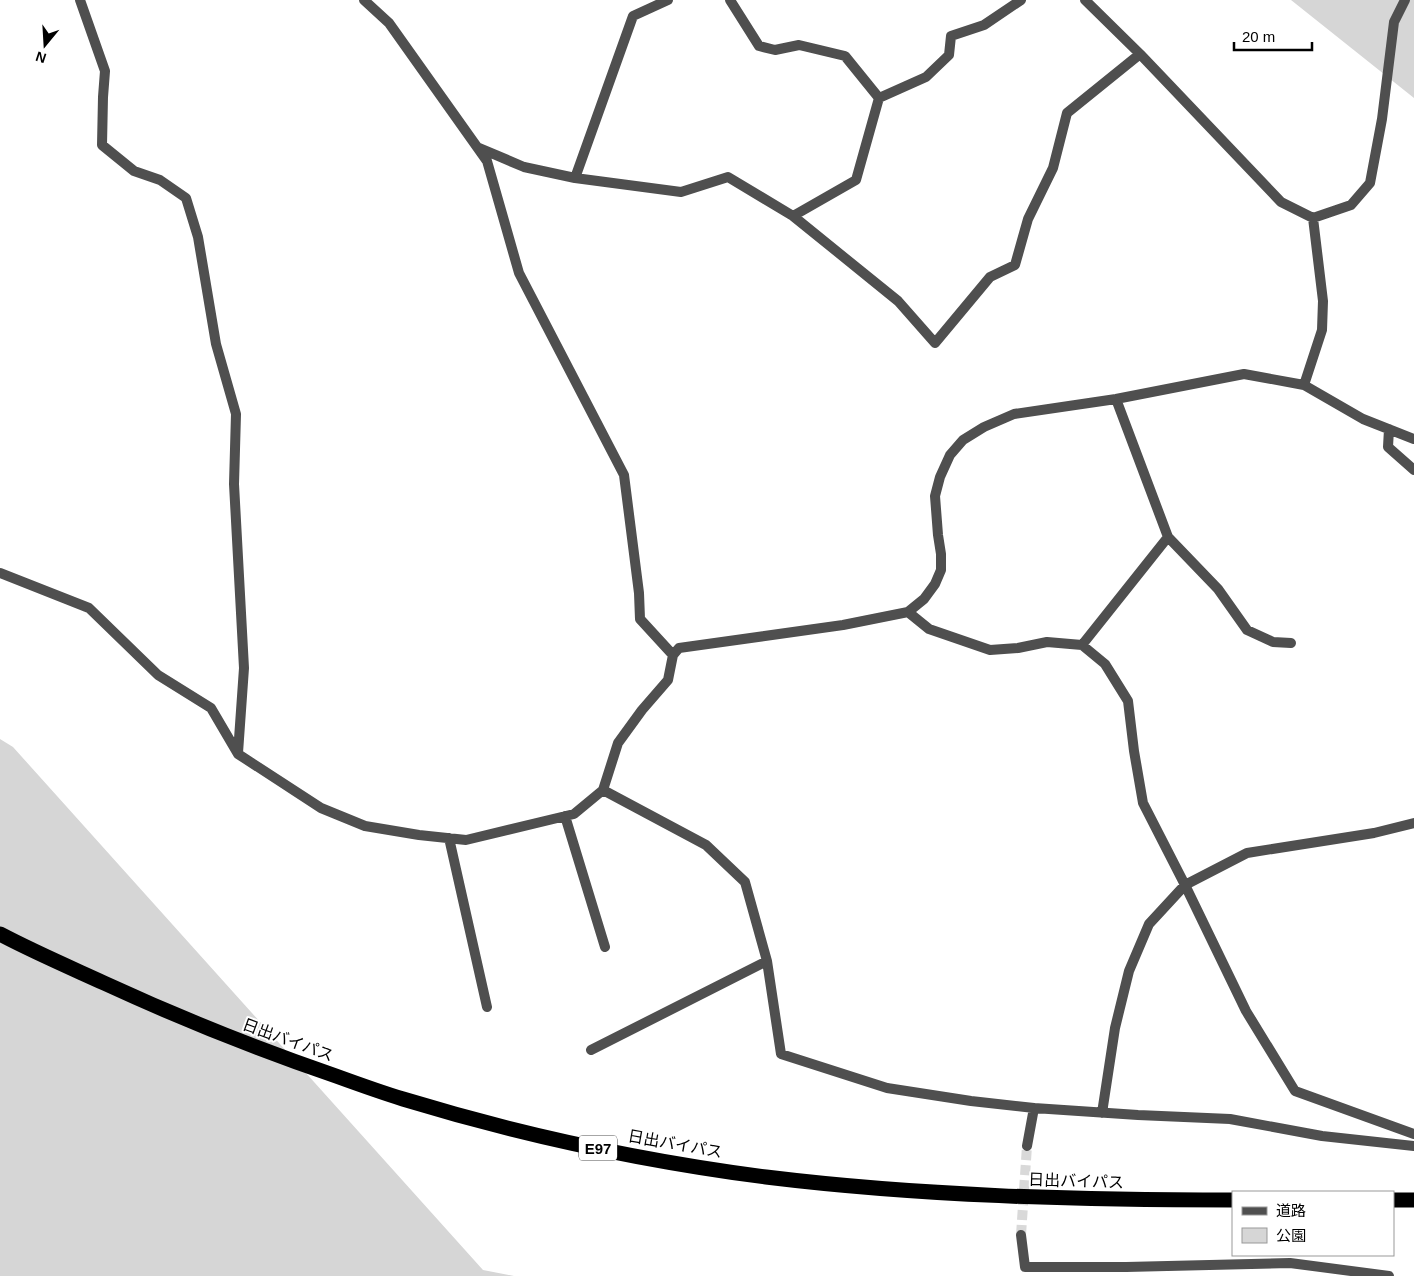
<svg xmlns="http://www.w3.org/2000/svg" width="1414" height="1276" font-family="Helvetica,'Noto Sans JP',sans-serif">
<rect width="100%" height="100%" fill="#fff"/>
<path fill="#d6d6d6" d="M1291,0H1414V98Z
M0,739L13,747L483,1270L514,1276H0Z"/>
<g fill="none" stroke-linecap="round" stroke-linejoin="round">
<path stroke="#d9d9d9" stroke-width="10" stroke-dasharray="10 5" stroke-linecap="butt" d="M1021,1235L1027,1146"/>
<path stroke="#4f4f4f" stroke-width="10" d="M80,0L105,71L103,97L102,145L134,171L160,180L186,198L198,237L216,344L236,414L234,484L244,668L238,753
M364,0L389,23L487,161L519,273L624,475L639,593L640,619L673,655
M730,0L759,46L775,50L799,45L845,56L879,98
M1021,0L984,25L951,36L949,55L926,77L879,98L856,180L793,216L898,301L935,343L990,277L1015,265L1028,219L1053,168L1067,113L1140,54
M1085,0L1140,54L1281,202L1313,218L1351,205L1370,183L1382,119L1394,22L1405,0
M477,147L524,167L575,178L633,16L668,0
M575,178L681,192L728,177L793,216
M1304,385L1322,330L1323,301L1313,218
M1116,399L1168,537L1218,589L1247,630L1273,642L1291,643
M1389,429L1388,447L1414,470
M0,573L89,608L158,675L211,708L238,754L321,808L365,826L419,835L466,840L574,814L603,790L618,743L642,710L668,680L673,655L679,648L843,625L908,612L929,629L990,650L1018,648L1047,642L1082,645L1105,664L1128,701L1134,751L1143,803L1185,885L1246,1011L1295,1091L1414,1134
M908,612L924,599L935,584L941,570V554L938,535L935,496L940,477L950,455L963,440L984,427L1014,414L1116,399L1244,374L1304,385L1363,419L1414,439
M1082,645L1168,537
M603,790L706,845L745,882L767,961L781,1054L887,1088L971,1101L1034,1108L1138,1115L1230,1119L1322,1136L1414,1146
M565,816L605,947
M449,838L487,1007
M591,1050L767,961
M1102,1113L1115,1028L1129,971L1149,924L1185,885L1247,853L1374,833L1414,823
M1027,1146L1034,1108
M1021,1235L1025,1267H1126L1290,1263L1389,1276"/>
<path stroke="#000" stroke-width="15" d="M0,934C34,952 69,967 104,983C180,1018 257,1049 336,1076C358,1084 380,1092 403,1099C521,1135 643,1161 766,1177C921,1196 1077,1200 1233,1200
M1393,1200H1414"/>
</g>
<g text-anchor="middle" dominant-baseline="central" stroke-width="4" stroke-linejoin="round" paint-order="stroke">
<rect fill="#fff" stroke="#4c4c4c" stroke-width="1" x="579" y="1135.5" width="38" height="25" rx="4"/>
<g font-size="15" font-weight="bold" fill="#000">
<text x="598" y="1148">E97</text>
</g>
<g font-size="16" fill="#000" stroke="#fff">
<text transform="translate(288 1040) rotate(20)">日出バイパス</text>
<text transform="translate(675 1144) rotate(10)">日出バイパス</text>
<text transform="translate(1076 1181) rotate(2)">日出バイパス</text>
</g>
</g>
<rect x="1232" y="1191" width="162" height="65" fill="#ffffff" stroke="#999999"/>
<rect x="1242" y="1207" width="25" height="8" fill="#4f4f4f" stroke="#999999"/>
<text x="1276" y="1216" font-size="15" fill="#000000">道路</text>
<rect x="1242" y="1228" width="25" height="15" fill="#d6d6d6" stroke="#999999"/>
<text x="1276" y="1241" font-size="15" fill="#000000">公園</text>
<g transform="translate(45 45) rotate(198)" stroke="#ffffff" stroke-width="4" paint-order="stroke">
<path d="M0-4L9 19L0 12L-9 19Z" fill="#000000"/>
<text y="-8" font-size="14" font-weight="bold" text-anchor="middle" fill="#000000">N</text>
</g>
<path d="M1234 42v8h78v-8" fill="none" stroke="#000000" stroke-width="2.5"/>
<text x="1242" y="42" font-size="15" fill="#000000" stroke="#ffffff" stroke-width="4" paint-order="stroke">20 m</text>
</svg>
